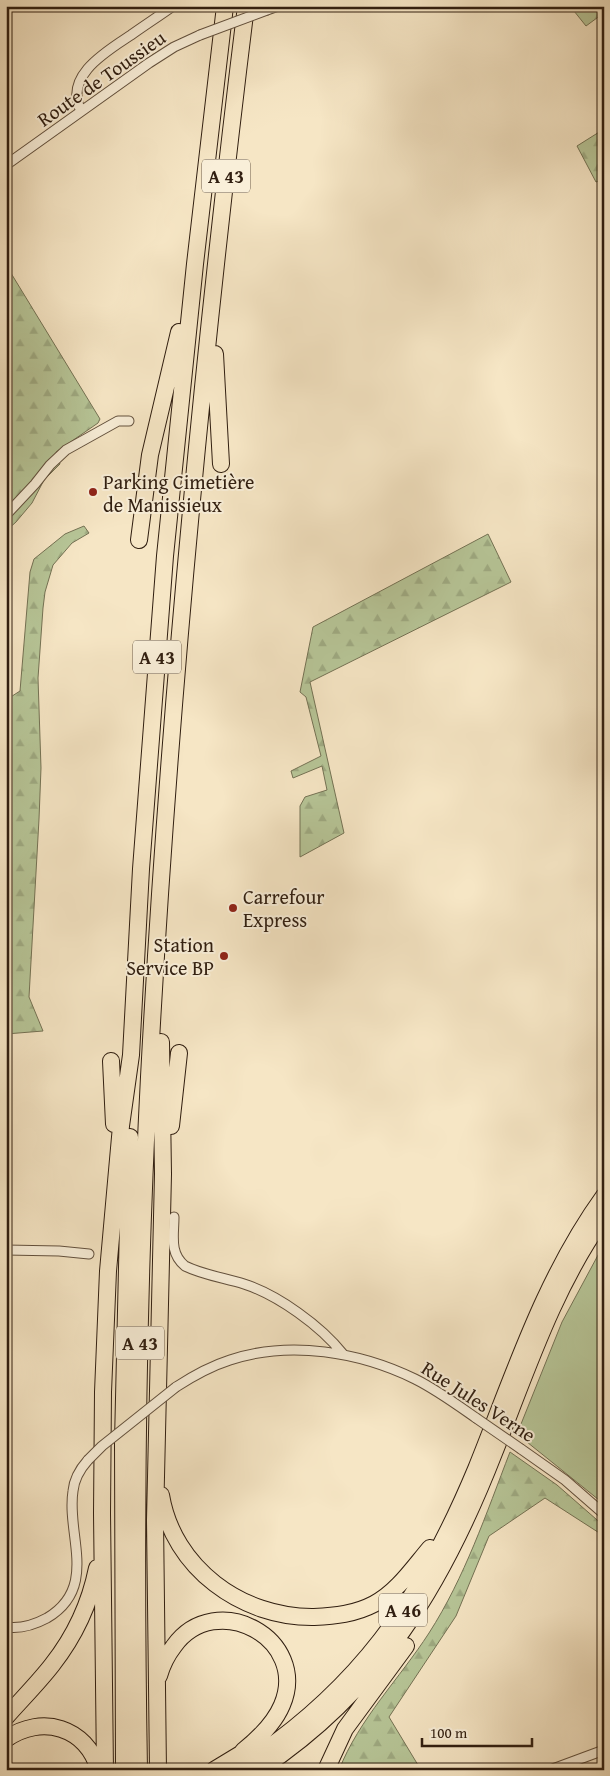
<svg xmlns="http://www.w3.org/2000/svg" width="610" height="1776" font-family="'Gentium Book Plus',serif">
<defs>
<pattern id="forest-firs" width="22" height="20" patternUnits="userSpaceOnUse" patternTransform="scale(1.25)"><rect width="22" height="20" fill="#b7c698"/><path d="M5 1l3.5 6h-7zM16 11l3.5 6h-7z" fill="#9eaa82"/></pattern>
</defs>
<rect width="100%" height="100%" fill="#f6e6c5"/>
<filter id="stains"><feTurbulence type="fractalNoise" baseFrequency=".004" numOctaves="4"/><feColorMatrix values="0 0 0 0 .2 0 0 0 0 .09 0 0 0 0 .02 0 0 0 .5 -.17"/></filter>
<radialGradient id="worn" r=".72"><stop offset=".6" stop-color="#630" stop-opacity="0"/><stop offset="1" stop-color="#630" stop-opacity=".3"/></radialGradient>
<path fill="url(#forest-firs)" stroke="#747254" d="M570,6H604V17L601,15L586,26Z
M604,129V179L596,182L577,146Z
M6,265L100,419L98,423L56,452L60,464L44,480L32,503L16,522L6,531Z
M84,526L89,533L72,543L53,565L45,592L43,608L38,678L41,768L39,819L29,997L43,1031L6,1034V700L20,691L30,572L34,559L65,534Z
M488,534L511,582L310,682L344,833L300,857V806L305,797L327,790L322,766L293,778L291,771L321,756L306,697L300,692L313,627Z
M510,1452L557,1485L604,1526V1536L545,1498L489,1536L456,1616L389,1717L421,1770H339C359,1719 400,1678 429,1633C465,1577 486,1514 510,1452Z"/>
<path fill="#b7c698" stroke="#747254" d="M604,1244V1504L517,1434L562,1322Z"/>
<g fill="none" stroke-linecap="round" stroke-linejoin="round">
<defs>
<path id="minor" d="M267,10L278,6
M81,111C63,76 107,51 131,35C145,25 159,16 173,6
M6,165L149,63L174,47L200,35
M6,515L35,484L50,465L66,450L118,421H129
M174,1217C174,1235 169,1253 185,1266C203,1275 225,1278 244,1284C278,1295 321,1326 343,1354
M6,1250L59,1251L89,1254
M176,1387C193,1376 211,1366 230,1360C290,1340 360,1352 415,1379C437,1390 456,1404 476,1418
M521,1449L565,1480L604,1514
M6,1627C20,1629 34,1625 47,1618C99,1587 66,1535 73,1491C74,1480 80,1469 88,1460
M550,1770L604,1750"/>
<path id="motorway" d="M215,354L221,464
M139,540L150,455L179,332
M111,1061L114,1124
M171,1126L179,1053
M161,1495C173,1568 242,1618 314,1617C335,1616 355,1614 374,1604C397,1592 413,1568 430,1548
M159,1676C162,1665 167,1655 174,1646C216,1588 310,1639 282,1705C274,1724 258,1739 243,1751
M6,1717C21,1700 38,1683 52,1665C74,1637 90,1603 97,1568
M6,1739C42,1714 86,1727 99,1770
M105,1770L102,1513L103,1392L108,1271L121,1126L131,1055L141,869L165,556L195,264L225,6
M124,1770L123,1442L130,1137
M139,1770C135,1539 137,1307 149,1077C168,719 202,362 246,6
M158,1770L155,1520L163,1174L161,1042
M214,1770L252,1747
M236,1770C358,1692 421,1601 476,1469C514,1375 544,1279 604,1196
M259,1770C379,1691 443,1584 494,1453C526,1373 553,1288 604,1217
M326,1770L345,1729L406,1646"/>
</defs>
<use href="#minor" stroke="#62503d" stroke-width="11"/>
<use href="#motorway" stroke="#301e10" stroke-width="18"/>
<use href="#minor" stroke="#f9efd9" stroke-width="9"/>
<use href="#motorway" stroke="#f6e6c5" stroke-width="16"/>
<defs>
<path id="minor-bridge" d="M200,35L267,10
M476,1418L521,1449
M88,1460L102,1446L176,1387"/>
</defs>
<use href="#minor-bridge" stroke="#62503d" stroke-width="11" stroke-linecap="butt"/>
<use href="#minor-bridge" stroke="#f9efd9" stroke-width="9"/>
</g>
<g fill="#8f2418" stroke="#f9efd9" stroke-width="2">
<circle cx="93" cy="492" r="5"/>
<circle cx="233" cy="908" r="5"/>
<circle cx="224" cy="956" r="5"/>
</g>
<g text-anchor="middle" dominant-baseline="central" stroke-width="4" stroke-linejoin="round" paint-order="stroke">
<g fill="#f9efd9" stroke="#6c5d4c" stroke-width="1">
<rect x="202" y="159.5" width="48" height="33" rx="4"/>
<rect x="133" y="640.5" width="48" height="33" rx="4"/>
<rect x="116" y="1326.5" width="48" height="33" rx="4"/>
<rect x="379" y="1593.5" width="48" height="33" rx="4"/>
</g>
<g font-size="19" font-weight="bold" fill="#301e10">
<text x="226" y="176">A 43</text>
<text x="157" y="657">A 43</text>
<text x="140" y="1343">A 43</text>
<text x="403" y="1610">A 46</text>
</g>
<g font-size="20" fill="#301e10" stroke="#f9efd9">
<text transform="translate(101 78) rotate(-35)">Route de Toussieu</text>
<text transform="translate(479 1401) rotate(33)">Rue Jules Verne</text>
</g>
<g font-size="20" fill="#301e10" stroke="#f9efd9" text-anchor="start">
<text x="103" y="481">Parking Cimetière<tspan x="103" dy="23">de Manissieux</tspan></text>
<text x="243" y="896">Carrefour<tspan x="243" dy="23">Express</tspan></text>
<text x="214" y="944" text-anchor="end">Station<tspan x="214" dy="23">Service BP</tspan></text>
</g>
</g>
<rect width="610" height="1776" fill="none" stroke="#f6e6c5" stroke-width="25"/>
<rect x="8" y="8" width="595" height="1761" fill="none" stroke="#301e10" stroke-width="2.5"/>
<rect x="12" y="12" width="585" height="1751" fill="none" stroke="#301e10"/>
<path d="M422 1738v8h110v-8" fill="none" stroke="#301e10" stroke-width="2.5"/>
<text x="430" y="1738" font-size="15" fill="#301e10" stroke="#f9efd9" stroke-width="4" paint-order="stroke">100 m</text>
<rect width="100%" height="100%" filter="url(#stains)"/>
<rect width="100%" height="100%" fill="url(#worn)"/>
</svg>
